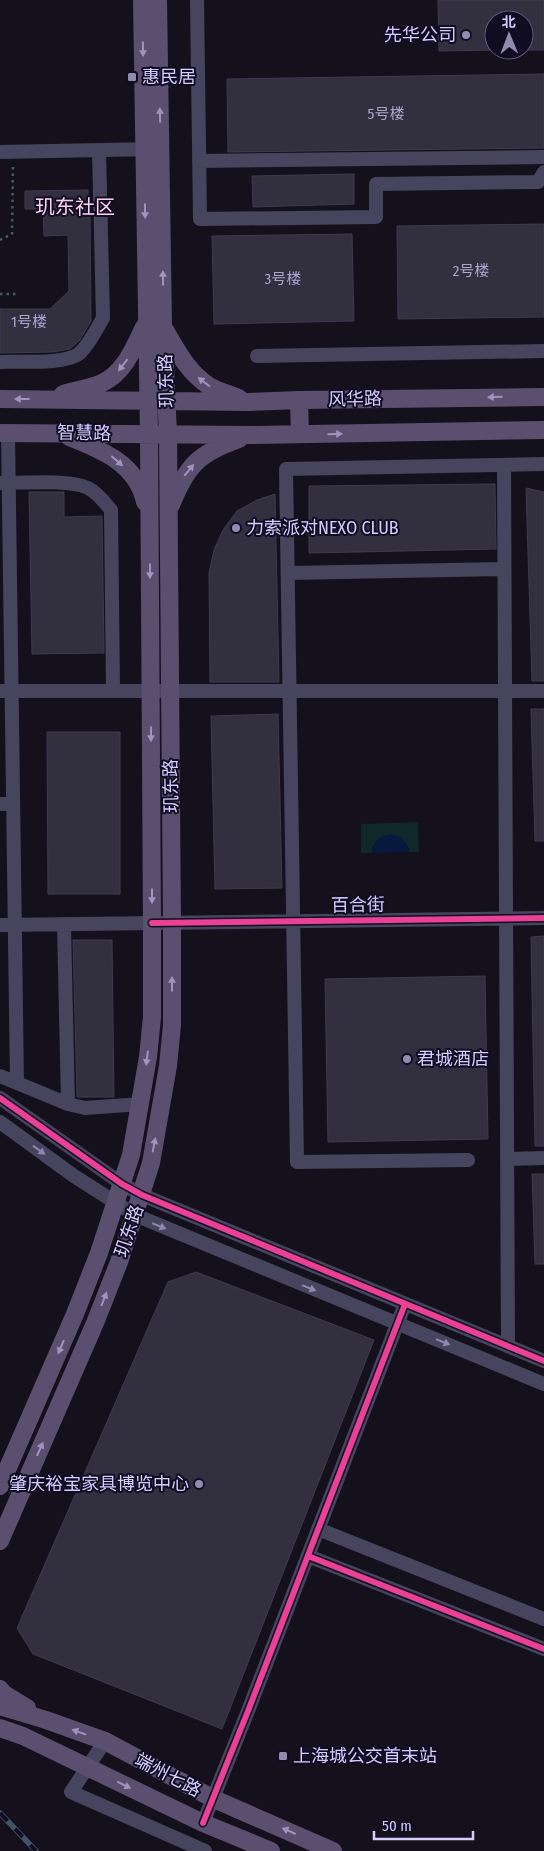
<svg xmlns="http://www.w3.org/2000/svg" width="544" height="1851" font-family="'Fira Sans Condensed','Noto Sans SC',sans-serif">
<rect width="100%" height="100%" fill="#14111d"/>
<path fill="#10282a" d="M418,822L419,852H409L408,846H373L372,853H361V824Z"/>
<path fill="#07193e" d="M391,834C401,836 407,841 409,852L372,853C374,841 378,836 391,834Z"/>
<path fill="#322f3f" stroke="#403a52" d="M438,0H544V50H524V20H494V50L439,51Z
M544,74V148L228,152L227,79Z
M354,174V204L253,207L252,176Z
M88,190V209H90L91,321L80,340L70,349L52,352L0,353V309H50L69,291L68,235L44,236L43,209H25V191Z
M544,224V317L398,319L397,226Z
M352,234L354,321L214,324L212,236Z
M495,484L496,549L309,553V486Z
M526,488L544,492V681H532Z
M29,492H64V517L102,516L104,653L32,654Z
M275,494L279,682H210L209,573L214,550L223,530L237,511L257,500Z
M531,709H544V841H535Z
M278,714L282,888L215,889L211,716Z
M47,732H120V894H48Z
M544,936V1146H535L531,937Z
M73,940H112L114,1097H77Z
M485,976L488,1139L328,1142L325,979Z
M532,1174H544V1264H535Z
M196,1272L374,1340L222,1729L33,1654L17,1628L168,1282Z"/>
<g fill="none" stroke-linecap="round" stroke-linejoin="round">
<path stroke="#49596a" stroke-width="2.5" stroke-dasharray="2.5 4" stroke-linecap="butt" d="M0,240L12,234L13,163
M0,294H18"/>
<path stroke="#47455e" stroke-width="14" d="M197,0L200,219L376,217V184L538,182L544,172
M0,152L153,149
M199,161L544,157
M257,356L544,351
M0,362C18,361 66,365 80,353C90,343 96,330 103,318L99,150
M8,433L17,1083
M504,465L508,1346
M1,483C23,483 69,479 88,488C98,493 104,502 111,510L113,691
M288,573L504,569
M0,691H544
M0,804H13
M64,924L68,1104
M0,925L544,918
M0,1076L68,1104L85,1108L141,1104
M0,1098L122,1184L142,1195L544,1361
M0,1122L74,1176L135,1215L544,1384
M507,1159L544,1158
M468,1160L297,1162L286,469L544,464
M318,1529L544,1619
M308,1556L544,1649
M105,1741L71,1792L205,1851
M203,1823L248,1711L405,1304"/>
<path stroke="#5b4f6f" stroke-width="18" d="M165,330C177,351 188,372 209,386C218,391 229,394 239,398
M63,394C76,390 90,388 102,383C124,373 134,348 144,327
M0,399L248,402L299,400L544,397
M299,400L300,434
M0,433L251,435L544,430
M69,437C102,450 137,464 145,502
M171,505C187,465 199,453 239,439
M0,1486L75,1314L99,1253L131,1155L148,1057L152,1017V923L149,434L142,0
M0,1541L95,1323L119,1262L151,1163L168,1066L172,1025V923L168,434L163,326L158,0
M0,1689L4,1694L27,1708
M0,1706L46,1720L105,1741L214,1799L333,1851
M0,1728L23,1736L203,1823L271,1851"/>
<defs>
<path id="rail" d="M0,1813L36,1851"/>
</defs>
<use href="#rail" stroke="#405467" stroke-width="5.5"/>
<use href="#rail" stroke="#100c22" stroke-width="4" stroke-dasharray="11" stroke-linecap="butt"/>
<defs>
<path id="cycleway" d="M152,923L544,918
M0,1098L122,1184L142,1195L544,1361
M308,1556L544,1649
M203,1823L248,1711L405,1304"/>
</defs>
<use href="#cycleway" stroke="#100c22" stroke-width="9"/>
<use href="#cycleway" stroke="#ea4096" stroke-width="6"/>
</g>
<defs><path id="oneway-solid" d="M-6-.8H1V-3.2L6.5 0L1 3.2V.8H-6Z" transform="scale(1.25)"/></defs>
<g fill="#9e94be">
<use href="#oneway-solid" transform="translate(143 49) rotate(89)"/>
<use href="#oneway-solid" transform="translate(160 115) rotate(-91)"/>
<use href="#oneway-solid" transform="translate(145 211) rotate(89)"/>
<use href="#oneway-solid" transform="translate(163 278) rotate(-91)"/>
<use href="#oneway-solid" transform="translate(123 365) rotate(128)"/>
<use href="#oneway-solid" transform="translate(204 382) rotate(-143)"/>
<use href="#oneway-solid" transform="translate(495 397) rotate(179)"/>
<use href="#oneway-solid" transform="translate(22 399) rotate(180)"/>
<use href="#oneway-solid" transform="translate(335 434) rotate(-1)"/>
<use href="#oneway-solid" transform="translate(117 461) rotate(41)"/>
<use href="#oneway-solid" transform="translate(189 470) rotate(-51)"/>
<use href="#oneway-solid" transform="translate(150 571) rotate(90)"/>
<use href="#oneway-solid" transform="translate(151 734) rotate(90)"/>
<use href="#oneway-solid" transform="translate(152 896) rotate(90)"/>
<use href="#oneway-solid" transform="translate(172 984) rotate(-90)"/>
<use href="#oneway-solid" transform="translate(147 1058) rotate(97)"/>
<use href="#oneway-solid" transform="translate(154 1145) rotate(-79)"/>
<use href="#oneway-solid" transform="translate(104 1299) rotate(-69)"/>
<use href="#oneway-solid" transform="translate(61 1347) rotate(113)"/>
<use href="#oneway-solid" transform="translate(40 1449) rotate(-66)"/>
<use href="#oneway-solid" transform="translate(79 1732) rotate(-160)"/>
<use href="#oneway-solid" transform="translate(124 1785) rotate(26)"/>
<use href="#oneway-solid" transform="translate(289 1831) rotate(-156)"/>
</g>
<g fill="#8e89ae">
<use href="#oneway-solid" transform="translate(39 1150) rotate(36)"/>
<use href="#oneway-solid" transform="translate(159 1226) rotate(22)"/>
<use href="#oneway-solid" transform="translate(309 1288) rotate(22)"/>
<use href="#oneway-solid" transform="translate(443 1342) rotate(22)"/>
</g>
<g fill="#918bb0" stroke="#100c22" stroke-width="2">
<circle cx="466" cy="35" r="5"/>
<rect x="127" y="72" width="10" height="10" rx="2.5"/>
<circle cx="236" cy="528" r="5"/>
<circle cx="407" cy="1059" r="5"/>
<circle cx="199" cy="1484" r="5"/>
<rect x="278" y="1751" width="10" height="10" rx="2.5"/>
</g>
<g text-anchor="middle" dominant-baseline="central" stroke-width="4" stroke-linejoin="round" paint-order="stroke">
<g font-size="15" fill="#aca6cf">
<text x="386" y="114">5号楼</text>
<text x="471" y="271">2号楼</text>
<text x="283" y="279">3号楼</text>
<text x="29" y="322">1号楼</text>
</g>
<g font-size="18" fill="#d4cdff" stroke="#100c22" text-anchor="start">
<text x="456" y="35" text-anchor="end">先华公司</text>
<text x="142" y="77">惠民居</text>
<text x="246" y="528">力索派对NEXO CLUB</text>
<text x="417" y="1059">君城酒店</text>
<text x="189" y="1484" text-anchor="end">肇庆裕宝家具博览中心</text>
<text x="293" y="1756">上海城公交首末站</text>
</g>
<g font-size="18" fill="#d4cdff" stroke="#100c22">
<text transform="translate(166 381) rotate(-92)">玑东路</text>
<text transform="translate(355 399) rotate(-1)">风华路</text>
<text transform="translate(84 433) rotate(1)">智慧路</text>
<text transform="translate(171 786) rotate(-91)">玑东路</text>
<text transform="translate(358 905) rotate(-1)">百合街</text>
<text transform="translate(129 1231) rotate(-71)">玑东路</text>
<text transform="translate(168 1775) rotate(28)">端州七路</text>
</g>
<g font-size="20" fill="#ffcfec" stroke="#100c22">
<text x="75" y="207">玑东社区</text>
</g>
</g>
<g transform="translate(509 35) rotate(359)"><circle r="24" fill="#100c22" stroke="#5e597a"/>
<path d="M0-4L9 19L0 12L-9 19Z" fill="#918bb0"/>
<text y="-8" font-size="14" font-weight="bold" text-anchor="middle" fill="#d4cdff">北</text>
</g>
<path d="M374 1831v8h99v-8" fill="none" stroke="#d4cdff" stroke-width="2.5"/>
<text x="382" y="1831" font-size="15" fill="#d4cdff" stroke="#100c22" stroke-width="4" paint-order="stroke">50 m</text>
</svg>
